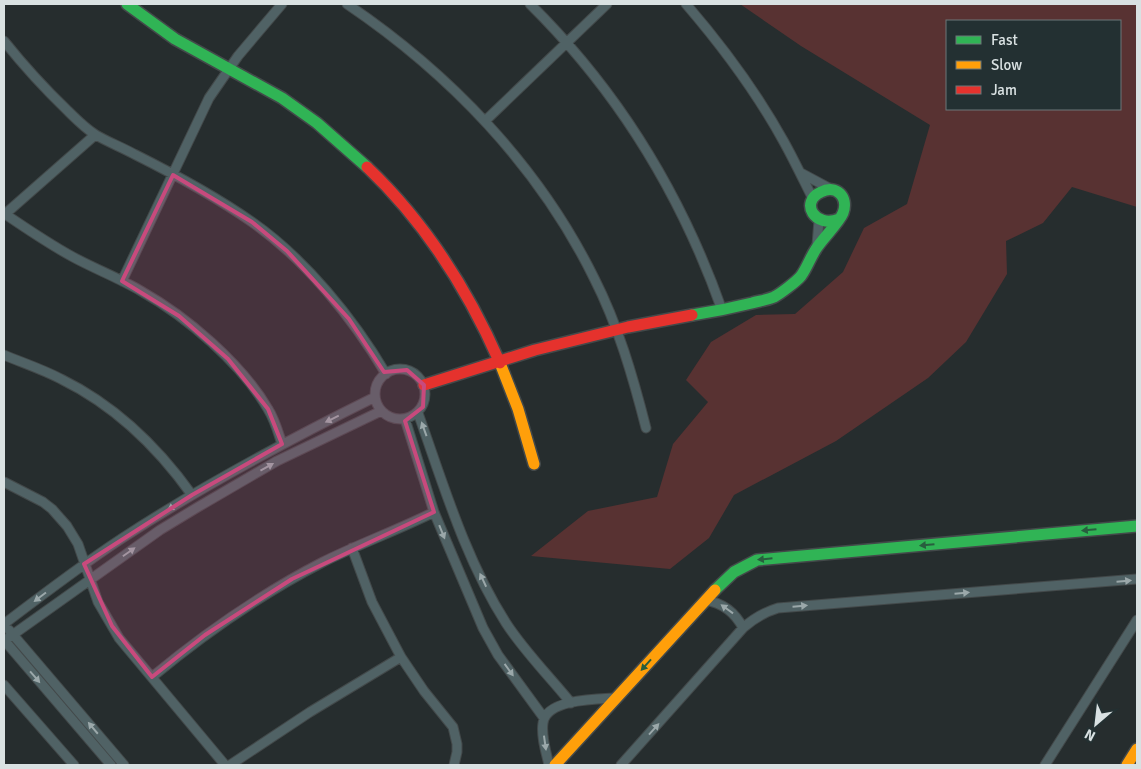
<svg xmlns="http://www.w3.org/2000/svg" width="1141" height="769" font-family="Signika,sans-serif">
<rect width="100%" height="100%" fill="#262d2e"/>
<path fill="#583232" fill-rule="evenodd" d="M740,4H1137V207L1072,187L1043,223L1006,241L1007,274L966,342L928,378L836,441L734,495L709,538L670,569L531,556L588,511L657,497L673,444L708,402L686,380L711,342L756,315L795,314L843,272L864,228L907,204L930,125L801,46ZM947,21H1120V109H947Z"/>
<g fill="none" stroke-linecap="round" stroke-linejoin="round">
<defs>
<path id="street" d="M347,4C449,73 539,166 594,278C618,325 633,377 646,428
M530,4C617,90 681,194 722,310
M686,4C723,47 757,93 784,142C794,160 803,179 812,197
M4,41C24,66 45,89 68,111C76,119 86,129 96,135C108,142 121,147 134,154C174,174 215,196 252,222C305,259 353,318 386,374
M485,121L607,4
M801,173L829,188
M5,214C27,229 49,244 73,257C95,269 119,278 141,291C187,317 241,363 268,409C275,420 278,432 282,444
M4,215L95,135
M817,245L819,220
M122,281L209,98L238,56L282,4
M4,355C23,363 42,369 61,379C114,405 157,446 192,495
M375 394a25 25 0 1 1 50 0a25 25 0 1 1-50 0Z
M418,413C443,483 465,559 506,623C524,651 550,677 571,703
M405,419L434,512L483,628L498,655L544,718
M4,482L43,502L52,509L67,526L78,544L98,602L119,638L225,765
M352,548L372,602L401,657L424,691L453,727L457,744V752L454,765
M705,600C723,603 735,612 743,628
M4,624C42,595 80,566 121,539C202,486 288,440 375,397
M9,630L124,765
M4,640L111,765
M4,641L160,530L198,507L277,461L381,411
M152,677C205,633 261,594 323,562C359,544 398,530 434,512
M4,685L74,765
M230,765L310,712L401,657
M549,765C546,752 541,736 543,723C546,699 597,699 615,698
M621,765L743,628C754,618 765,612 778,608L1137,579
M1045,765L1137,620"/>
<path id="fast" d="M127,4L175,39L282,98L317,123L367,167
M692,315C712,312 732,308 752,303C759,301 767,300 774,297C780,294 797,281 801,276C807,268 810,258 816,249C822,239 839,223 843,213C849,197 836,184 821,192C799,202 815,229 839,219
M715,590L734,572L757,560L1137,526"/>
<path id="slow" d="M500,363L518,409L534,464
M555,765L715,590
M1127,765L1137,749"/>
<path id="jam" d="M367,167C425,222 468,290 500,363
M424,385L535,350L628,327L692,315"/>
</defs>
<use href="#street" stroke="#43494a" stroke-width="11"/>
<use href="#fast" stroke="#43494a" stroke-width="14"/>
<use href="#slow" stroke="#43494a" stroke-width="14"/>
<use href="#jam" stroke="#43494a" stroke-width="14"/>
<use href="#street" stroke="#506265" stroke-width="9"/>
<use href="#fast" stroke="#30b455" stroke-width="11"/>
<use href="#slow" stroke="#ff9f0a" stroke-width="11"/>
<use href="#jam" stroke="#e5322d" stroke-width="11"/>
</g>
<defs><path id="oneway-solid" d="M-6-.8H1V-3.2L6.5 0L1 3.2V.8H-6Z" transform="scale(1.25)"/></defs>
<g fill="#9ba8aa">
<use href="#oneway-solid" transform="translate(332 419) rotate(154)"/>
<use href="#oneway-solid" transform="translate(424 429) rotate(-110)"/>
<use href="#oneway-solid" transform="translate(267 467) rotate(-29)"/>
<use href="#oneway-solid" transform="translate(174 506) rotate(148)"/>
<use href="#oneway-solid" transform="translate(442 532) rotate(68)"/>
<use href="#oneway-solid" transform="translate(129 552) rotate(-35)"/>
<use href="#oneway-solid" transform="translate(483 580) rotate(-115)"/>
<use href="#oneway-solid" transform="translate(1124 581) rotate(-5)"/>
<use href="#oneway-solid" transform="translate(962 593) rotate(-5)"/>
<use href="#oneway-solid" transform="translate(40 597) rotate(143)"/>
<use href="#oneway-solid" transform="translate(800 606) rotate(-5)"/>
<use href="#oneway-solid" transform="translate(727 609) rotate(-144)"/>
<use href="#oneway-solid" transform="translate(509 670) rotate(54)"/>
<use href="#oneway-solid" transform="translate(35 677) rotate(49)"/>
<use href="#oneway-solid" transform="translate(93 728) rotate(-130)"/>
<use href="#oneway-solid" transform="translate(654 729) rotate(-48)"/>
<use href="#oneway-solid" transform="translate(545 743) rotate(82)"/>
</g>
<g fill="#285e3e">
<use href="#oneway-solid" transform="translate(1089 530) rotate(175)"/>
<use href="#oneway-solid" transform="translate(927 545) rotate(175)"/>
<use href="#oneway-solid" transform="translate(765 559) rotate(174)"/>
<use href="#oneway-solid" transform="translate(646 665) rotate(132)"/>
</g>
<path fill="#c84a7d" fill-opacity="0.2" stroke="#c84a7d" stroke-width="4" stroke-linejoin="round" d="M173,175L252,222L287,251L349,319L384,372L407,370L424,385L423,407L405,421L434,512L292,579L205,635L152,677L112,626L84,564L192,495L282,444L268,409L228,359L179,316L122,281Z"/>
<rect width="1141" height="769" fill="none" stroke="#d9e1e2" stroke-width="10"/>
<rect x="946" y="20" width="175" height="90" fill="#233032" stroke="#6c7778"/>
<rect x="956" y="36" width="25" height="8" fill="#30b455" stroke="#6c7778"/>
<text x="991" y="45" font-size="15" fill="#d9e1e2">Fast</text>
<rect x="956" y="61" width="25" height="8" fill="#ff9f0a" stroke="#6c7778"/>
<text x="991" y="70" font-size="15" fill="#d9e1e2">Slow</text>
<rect x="956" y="86" width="25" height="8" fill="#e5322d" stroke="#6c7778"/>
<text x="991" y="95" font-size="15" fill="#d9e1e2">Jam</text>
<g transform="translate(1096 724) rotate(208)" stroke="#233032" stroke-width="4" paint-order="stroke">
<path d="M0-4L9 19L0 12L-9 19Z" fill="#d9e1e2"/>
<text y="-8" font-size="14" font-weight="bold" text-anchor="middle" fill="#d9e1e2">N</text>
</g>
</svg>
